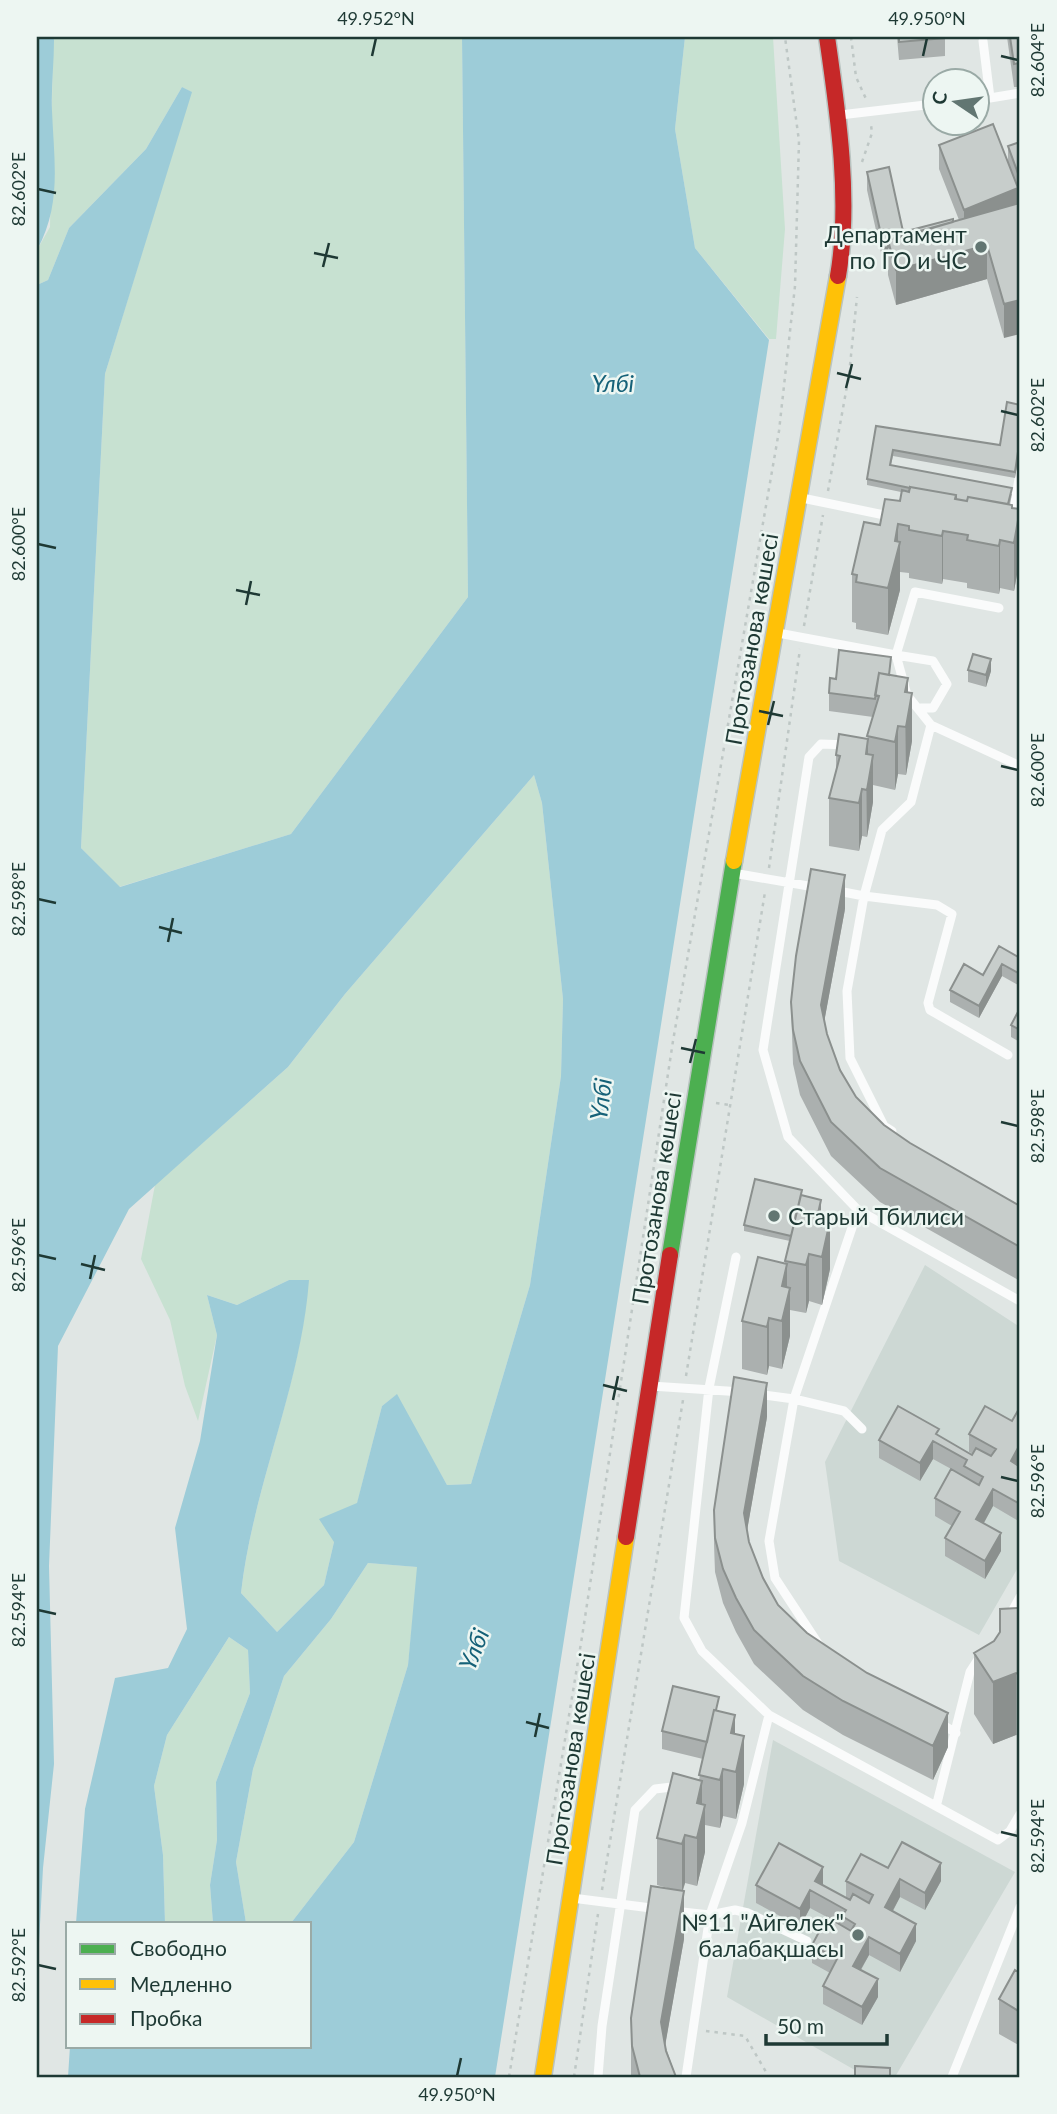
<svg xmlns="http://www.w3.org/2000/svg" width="1057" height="2114" font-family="Lato,sans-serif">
<rect width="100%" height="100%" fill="#e0e6e4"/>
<path fill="#cdd8d4" d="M925,1265L1020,1327V1564L979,1635L839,1561L825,1462Z
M773,1740L1015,1872L895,2077H867L727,1997Z"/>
<path fill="#c7e1d1" d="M53,37H462L468,597L291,834L119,887L81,848L105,374L191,92L182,87L146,149L69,228L48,280L37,285V250L50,227Z
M685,37H773L785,229L776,339H769L695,248L675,129Z
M534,775L542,803L563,999L561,1076L530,1285L471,1484L447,1485L396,1395L382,1406L357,1504L334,1542L324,1585L277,1632L241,1593C253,1486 301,1387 308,1280H289L237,1305L207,1295L217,1335L198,1421L185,1386L170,1320L141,1259L155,1185L288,1067L345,994Z
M368,1563L418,1567L408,1665L354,1842L291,1923H246L236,1862L253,1769L284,1676L331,1619Z
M229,1637L248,1650L250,1693L216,1782L217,1840L210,1885L213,1923H165L163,1855L154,1786L167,1735Z"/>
<path fill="#9dccd8" d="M37,37H53L54,40C54,64 51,88 52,111C54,162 62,204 37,250Z
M462,37H685L675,129L695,248L769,340L495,2077H68L70,2046H310V1923H291L354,1842L408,1665L417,1567L368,1563L331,1619L284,1676L253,1769L236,1862L246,1923H213L210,1885L217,1840L216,1782L250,1693L248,1650L229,1637L167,1735L154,1786L163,1855L165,1923H76L85,1809L115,1678L168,1668L187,1629L175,1528L200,1441L217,1335L207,1295L237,1305L289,1280H309C301,1387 253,1486 241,1593L277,1632L324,1585L334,1542L319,1519L357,1503L382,1406L397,1394L447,1485L471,1484L530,1285L561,1076L563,999L542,803L534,775L345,994L288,1067L129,1209L58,1346L49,1566L54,1764L43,1868L37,1981V285L48,280L69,228L146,149L182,87L192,92L105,374L81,848L120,887L291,834L468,597Z"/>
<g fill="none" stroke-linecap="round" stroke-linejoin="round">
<defs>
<path id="fast" d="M670,1255L734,861"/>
<path id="slow" d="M734,861L838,276
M543,2077L626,1537"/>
<path id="jam" d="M827,37C838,113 851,201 838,276
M626,1537L670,1255"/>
</defs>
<use href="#fast" stroke="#b9c3c0" stroke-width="19"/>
<use href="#slow" stroke="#b9c3c0" stroke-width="19"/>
<use href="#jam" stroke="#b9c3c0" stroke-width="19"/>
<path stroke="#bec7c5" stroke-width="2.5" stroke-dasharray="3.5 5" stroke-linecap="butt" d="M851,37L856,77L867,101
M862,162L872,133L871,125
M828,491L849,375L857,297
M804,626L823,515
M769,868L800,649
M716,1103L730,1105
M686,1376L765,892
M602,1890L683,1400
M706,2031L745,2036L769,2077
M509,2077L582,1637L673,1041L779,431L795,286L799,141L785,37
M574,2077L598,1914"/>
<path stroke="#fafbfb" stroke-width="9" d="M990,98L1020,93
M976,99L990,98L983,41
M840,115L934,104
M802,498L894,517
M1012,519L1020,473
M778,633L896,655L907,695L931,725L911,802L882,830L864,896L937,905L952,914L928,1003L930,1010L1008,1055
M921,708H933L947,684L933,661L896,655L915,592L999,608
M931,725L1020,766
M848,745L821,744L809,757L763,1050L788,1137L858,1210L1020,1301
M733,873L820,888
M833,890L864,896L847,991L850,1058L884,1126L892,1131
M858,1210L794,1399L844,1411L862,1429
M736,1257L709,1388L684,1618L702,1651L769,1715L998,1840L1010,1831L1020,1814
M651,1386L742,1392
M756,1394L794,1399L769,1541L775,1578L819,1645
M1009,1617L1020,1597
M940,1723L956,1733
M937,1803L970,1672L981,1655
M572,1898L659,1909
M673,1911L710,1915L735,1910L748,1913L807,1941
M598,2077L602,2026L635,1810L655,1789L680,1786
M686,2077L710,1915L742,1823L769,1715
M952,2077L1020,1907"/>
<use href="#fast" stroke="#4caf50" stroke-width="16"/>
<use href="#slow" stroke="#ffc107" stroke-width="16"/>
<use href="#jam" stroke="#c62828" stroke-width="16"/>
</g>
<path fill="#abb0af" d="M897,37H945V56L899,60Z
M1007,37H1020V87H1014Z
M1020,142V203L1018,197L1004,338L987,279L896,305L888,275V265L884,266L867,190V172L904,236L907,235V231L959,220L939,169V145L1008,162V146Z
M1020,405L1015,478L893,456L891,465L1012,494L1010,504L1012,508L1020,509V558L1014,591L1000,588L999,594L967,588V583L943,579L942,584L909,578V573L900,572V590L888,635L856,629V623L852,622V574L880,525L900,501L901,492L867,485V479L876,426L1000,445Z
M968,670L991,671L986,687L968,682Z
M891,675L908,693L912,741L906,775L898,774L895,790L873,785V802L867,837L862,836L859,851L829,846V798L836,771V755L867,739L873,717L829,711V693Z
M845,909L824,1022L827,1034L840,1070L856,1097L884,1125L910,1143L1020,1206V1281L880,1202L831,1156L800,1095L793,1064L791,1002Z
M999,946L1020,959V986L1002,976L979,1018L950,1002V990L983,975Z
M1020,1008V1042L1011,1037V1025Z
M802,1195L821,1219L830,1269L822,1305L809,1301L806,1313L790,1310V1336L782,1369L769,1366L767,1375L742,1369V1321L785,1263L790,1241L744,1231V1225Z
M1020,1407V1462L1018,1466L1020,1467V1522L993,1506L984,1523L1001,1551L985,1579L945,1556V1538L952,1526L935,1516V1498L964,1476L933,1459L920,1481L879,1458V1440L939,1436L972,1455L973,1454L969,1452V1434L1012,1421Z
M767,1417L747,1530L749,1542L763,1578L778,1605L807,1633L948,1747L933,1780L843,1735L803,1710L754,1664L736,1632L723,1603L715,1572L714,1544V1510Z
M1020,1608V1736L1016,1735L993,1744L974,1714V1653L994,1641Z
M719,1711L735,1734L744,1784L736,1819L723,1816L720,1828L705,1825V1852L697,1886L685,1883L683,1891L684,1939L665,2045L676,2077H631V2018L671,1889L657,1885V1838L699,1780L703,1759L662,1749V1731Z
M888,1868L941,1881L925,1910L900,1897L893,1911L916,1941L900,1972L869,1955L861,1970L878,1997L862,2025L823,2004V1986L830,1973L812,1963V1945L842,1925L810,1908L800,1927L756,1903V1885L823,1884L822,1885L846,1898V1881Z
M1020,1973V2046L999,2034V1999Z"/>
<path fill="#8b908e" d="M1018,188V212L964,233V210Z
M987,245V279L896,305V270Z
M888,247V265L884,266V248Z
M1020,300V334L1004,338V304Z
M1020,438V444L1015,478V472Z
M1020,511V558L1014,591V543Z
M898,524V549L900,542V590L888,635V588Z
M943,531V579L942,584V536Z
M1000,540V588L999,594V546Z
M991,659V671L986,687V675Z
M908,678V716L912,693V741L906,775L905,692Z
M898,726V774L895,790V742Z
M868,739V781L873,755V802L867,837L866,754Z
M862,789V836L859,851V803Z
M845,875V909L821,1039V1005Z
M1002,964V976L979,1018V1006Z
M821,1200V1248L817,1218Z
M830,1221V1269L822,1305V1257Z
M809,1254V1301L806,1313V1265Z
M787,1264V1300L790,1288V1336L782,1369V1286Z
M769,1318V1366L767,1375V1327Z
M767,1383V1417L744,1548V1513Z
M933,1441V1459L920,1481V1463Z
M1020,1444V1462L1011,1479V1461Z
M993,1489V1506L976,1537V1519Z
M1001,1533V1551L985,1579V1561Z
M1016,1673V1735L993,1744V1682Z
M948,1713V1747L933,1780V1746Z
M735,1715V1762L731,1733Z
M744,1736V1784L736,1819V1772Z
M723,1769V1816L720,1828V1780Z
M702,1781V1816L705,1805V1852L697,1886V1803Z
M685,1835V1883L682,1892V1844Z
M941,1863V1881L925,1910V1893Z
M823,1867V1884L818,1894L815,1881Z
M900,1879V1897L885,1925V1907Z
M810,1890V1908L800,1927V1909Z
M684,1891V1939L661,2069V2022Z
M916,1924V1941L900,1972V1954Z
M869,1937V1955L853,1983V1966Z
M878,1979V1997L862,2025V2007Z"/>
<path fill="#c7cdcb" stroke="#8b908e" stroke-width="2" d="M899,37H945V38L899,42Z
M1010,37H1020V63L1014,64Z
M993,124L1018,188L964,210L939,145Z
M1020,142V179L1008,146Z
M889,167L904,236L888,240V247L884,248L867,172Z
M1020,203V300L1004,304L987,245L896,270L888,240Z
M953,219V222L908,235L907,231Z
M1007,402L1020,405V438L1015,472L893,450L890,465L1012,488L1008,504L968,497L967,501L956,499V495L910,487V488L867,479L876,426L1000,445Z
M910,487L956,495L955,499L967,501L968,497L1012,505V508L1020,509L1014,543L1000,540L999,546L967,540L968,535L943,531L942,536L909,530V526L898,524L895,541L900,542L888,588L856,582L857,575L852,574L864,522L880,525L885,499L900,501L902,490L909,492Z
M839,650L891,657L889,675L879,673L875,699L829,693L830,678L836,679Z
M973,654L991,659L986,675L968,670Z
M879,673L908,678L905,692L912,693L906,727L898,726L895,742L867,736L879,696L875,695Z
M839,734L868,739L866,754L873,755L867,790L862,789L859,803L829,798L840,756L836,755Z
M811,869L845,875L821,1005L827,1034L840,1070L856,1097L884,1125L910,1143L1020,1206V1247L880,1168L831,1122L800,1061L793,1030L791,1002L796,956Z
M999,946L1020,958V974L1002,964L979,1006L950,990L964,964L983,975Z
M1020,1008V1030L1011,1025Z
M755,1179L802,1190L791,1236L744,1225Z
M801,1195L821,1200L817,1218L830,1221L822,1257L809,1254L806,1265L785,1261Z
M758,1257L787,1264L782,1286L790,1288L782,1321L769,1318L767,1327L742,1321Z
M734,1377L767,1383L744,1513L749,1542L763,1578L778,1605L807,1633L867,1673L948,1713L933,1746L843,1701L803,1676L754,1630L736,1598L723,1569L715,1538L714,1510Z
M898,1406L939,1429L936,1434L972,1455L976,1448L991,1456L996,1449L969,1434L985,1406L1012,1421L1020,1407V1444L1011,1461L1020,1467V1504L993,1489L976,1519L1001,1533L985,1561L945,1538L960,1512L935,1498L951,1469L979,1485L983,1477L964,1466L967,1460L933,1441L920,1463L879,1440Z
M1020,1608V1675L1016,1673L993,1682L974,1653L994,1641L1000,1632V1609Z
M673,1686L719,1697L716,1710H714L707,1742L662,1731Z
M714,1710L735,1715L731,1733L744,1736L736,1772L723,1769L720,1780L699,1775Z
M673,1773L702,1781L697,1803L705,1805L697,1838L685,1835L682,1844L657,1838Z
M902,1842L941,1863L925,1893L900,1879L885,1907L916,1924L900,1954L869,1937L853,1966L878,1979L862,2007L823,1986L837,1959L812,1945L827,1917L851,1931L855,1924L842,1916L846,1910L810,1890L800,1909L756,1885L779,1843L823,1867L815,1881L850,1900L853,1894L869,1903L873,1895L846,1881L861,1854L888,1868Z
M651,1886L684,1891L661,2022L666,2051L676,2077H640L632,2046L631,2018Z
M1015,1970L1020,1973V2012L999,1999Z
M855,2066L890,2068V2077H855Z"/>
<path fill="none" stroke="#1e3934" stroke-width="2.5" d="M372,56L376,38M923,56L927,38M1001,56L1018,60M38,189L56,193M314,253L338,258M323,267L329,243M837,373L861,379M846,388L852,364M1001,411L1018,415M38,544L56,548M236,590L260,595M246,605L251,581M759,711L783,716M768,725L774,701M1001,766L1018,770M38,899L56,903M159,927L182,933M168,942L173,918M681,1048L705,1053M690,1063L696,1039M1001,1122L1018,1126M38,1255L56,1259M81,1264L105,1270M90,1279L95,1255M603,1385L627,1391M613,1400L618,1376M1001,1477L1018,1481M38,1610L56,1614M526,1722L549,1728M535,1737L540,1713M1001,1832L1018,1836M38,1965L56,1969M457,2076L461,2058"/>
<g fill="#627672" stroke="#edf6f2" stroke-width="2.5">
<circle cx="981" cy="247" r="7"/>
<circle cx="774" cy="1216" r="7"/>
<circle cx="858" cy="1935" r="7"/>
</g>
<g text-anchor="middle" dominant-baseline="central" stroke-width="5" stroke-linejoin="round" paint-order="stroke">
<g font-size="23" fill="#1e3934" stroke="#edf6f2" text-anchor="end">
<text x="967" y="234">Департамент<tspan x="967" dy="26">по ГО и ЧС</tspan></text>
<text x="788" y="1216" text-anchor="start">Старый Тбилиси</text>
<text x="844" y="1922">№11 "Айгөлек"<tspan x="844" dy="26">балабақшасы</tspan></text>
</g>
<g font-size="23" fill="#1e3934" stroke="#edf6f2">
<text transform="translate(751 639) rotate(-80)">Протозанова көшесі</text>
<text transform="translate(656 1198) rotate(-81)">Протозанова көшесі</text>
<text transform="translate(570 1759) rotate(-81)">Протозанова көшесі</text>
</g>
<g font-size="24" font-style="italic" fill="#156178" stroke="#edf6f2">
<text x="613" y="382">Үлбі</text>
<text transform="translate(600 1099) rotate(-83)">Үлбі</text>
<text transform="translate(473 1649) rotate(-68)">Үлбі</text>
</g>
</g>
<rect width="1057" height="2114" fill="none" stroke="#edf6f2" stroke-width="77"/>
<rect x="66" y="1922" width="245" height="126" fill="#edf6f2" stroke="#9aaaa6" stroke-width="2"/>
<rect x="80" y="1944" width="35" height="10" fill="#4caf50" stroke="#9aaaa6" stroke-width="2"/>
<text x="130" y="1956" font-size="21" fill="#1e3934">Свободно</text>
<rect x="80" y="1979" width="35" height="10" fill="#ffc107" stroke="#9aaaa6" stroke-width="2"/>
<text x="130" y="1992" font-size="21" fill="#1e3934">Медленно</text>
<rect x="80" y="2014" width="35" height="10" fill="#c62828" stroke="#9aaaa6" stroke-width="2"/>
<text x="130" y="2026" font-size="21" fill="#1e3934">Пробка</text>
<g transform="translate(956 102) rotate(283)"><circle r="33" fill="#edf6f2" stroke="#9aaaa6" stroke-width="2"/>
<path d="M0-5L12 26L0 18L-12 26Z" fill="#627672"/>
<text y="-10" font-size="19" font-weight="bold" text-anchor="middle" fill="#1e3934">С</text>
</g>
<path d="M766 2034v10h121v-10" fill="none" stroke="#1e3934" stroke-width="3.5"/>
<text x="777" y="2034" font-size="21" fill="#1e3934" stroke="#edf6f2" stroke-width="5" paint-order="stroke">50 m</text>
<rect x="38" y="38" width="980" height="2038" fill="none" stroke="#1e3934" stroke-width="2.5"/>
<g font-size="18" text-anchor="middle" fill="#1e3934">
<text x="376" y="25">49.952°N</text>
<text x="927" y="25">49.950°N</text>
<text transform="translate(1038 60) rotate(-90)" y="6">82.604°E</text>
<text transform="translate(19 189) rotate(-90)" y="6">82.602°E</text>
<text transform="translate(1038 415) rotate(-90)" y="6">82.602°E</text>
<text transform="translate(19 544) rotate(-90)" y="6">82.600°E</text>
<text transform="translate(1038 770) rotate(-90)" y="6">82.600°E</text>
<text transform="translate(19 899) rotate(-90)" y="6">82.598°E</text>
<text transform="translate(1038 1126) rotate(-90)" y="6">82.598°E</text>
<text transform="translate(19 1255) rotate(-90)" y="6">82.596°E</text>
<text transform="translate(1038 1481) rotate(-90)" y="6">82.596°E</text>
<text transform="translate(19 1610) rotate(-90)" y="6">82.594°E</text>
<text transform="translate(1038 1836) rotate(-90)" y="6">82.594°E</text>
<text transform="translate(19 1965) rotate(-90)" y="6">82.592°E</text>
<text x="457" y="2101">49.950°N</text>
</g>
</svg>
